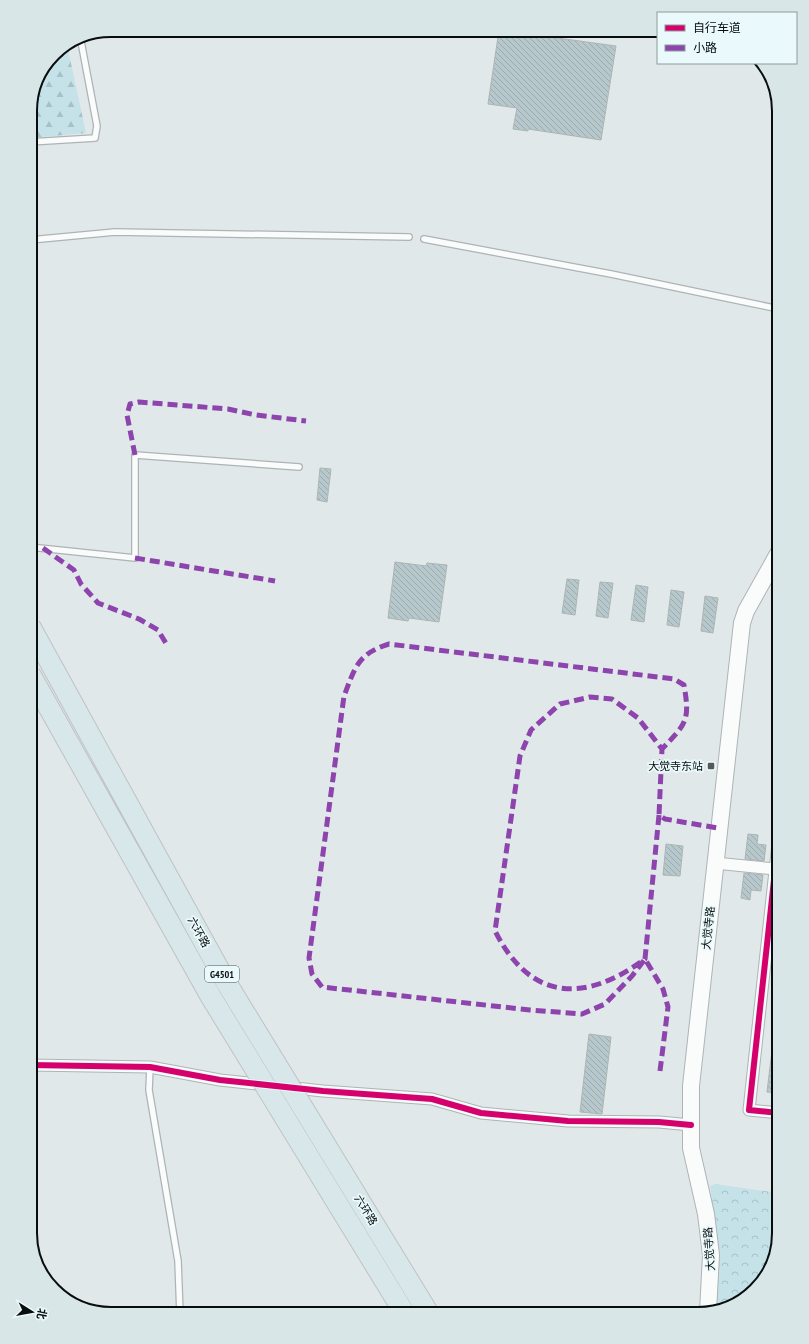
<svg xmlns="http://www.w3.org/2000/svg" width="809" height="1344" font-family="'PT Sans Narrow','Noto Sans SC',sans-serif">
<defs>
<pattern id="forest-firs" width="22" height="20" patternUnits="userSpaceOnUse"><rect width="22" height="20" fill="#c4e2e8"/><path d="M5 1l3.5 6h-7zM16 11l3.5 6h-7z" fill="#a7c1c6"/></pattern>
<pattern id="park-crowns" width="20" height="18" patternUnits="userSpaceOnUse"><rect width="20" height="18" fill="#c4e2e8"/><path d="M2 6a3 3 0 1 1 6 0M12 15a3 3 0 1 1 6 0" fill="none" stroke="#a7c1c6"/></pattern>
<pattern id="building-back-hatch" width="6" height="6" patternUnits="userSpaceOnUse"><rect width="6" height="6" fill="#b6c8cb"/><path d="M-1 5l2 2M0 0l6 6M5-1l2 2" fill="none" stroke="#9babad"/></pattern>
</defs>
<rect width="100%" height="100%" fill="#e1e8ea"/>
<path fill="url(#forest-firs)" d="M67,45L86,133L30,138C30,100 32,68 67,45Z"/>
<path fill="url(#park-crowns)" d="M715,1184L779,1193V1234L766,1278L734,1306L715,1310L720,1255L710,1186Z"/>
<path fill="url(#building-back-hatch)" stroke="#aeb4b6" d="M499,30H514V32L616,46L601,140L528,129V131L513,129L517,108L488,104Z
M320,468L331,469L327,502L317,500Z
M395,562L426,566L427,563L447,565L439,622L409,618L408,621L388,618Z
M567,579L579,580L575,615L562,613Z
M600,582L613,583L608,618L596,616Z
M636,585L648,587L644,622L631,620Z
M671,590L684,592L679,627L667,625Z
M705,596L718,598L713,633L701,631Z
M748,834L758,835L757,844L766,845L764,861L745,859Z
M666,844L683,846L680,876L663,875Z
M744,873L763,875L761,891L751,890L750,900L741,898Z
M589,1034L611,1037L602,1114L580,1112Z
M773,1042L779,1043V1093L767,1092Z"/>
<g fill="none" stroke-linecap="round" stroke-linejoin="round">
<defs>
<path id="service" d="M30,142L95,138L97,126L80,36
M424,239L611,274L779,309
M30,240L115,232L409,237
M30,547L135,558V455L299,467
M150,1067L149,1090L178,1261L180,1314"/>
<path id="minor" d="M715,863L775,869
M767,944L779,945
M30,1065L150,1067L220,1080L323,1091L432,1099L481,1113L568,1121L659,1122L691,1125
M779,1113L749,1110L779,834"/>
<path id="secondary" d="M708,1312L711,1255L706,1214L691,1148V1086L742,623L746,611L779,552"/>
</defs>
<use href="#service" stroke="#aeb3b5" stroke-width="8"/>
<use href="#minor" stroke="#aeb3b5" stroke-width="13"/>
<use href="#secondary" stroke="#aeb3b5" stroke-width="18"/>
<use href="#service" stroke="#fafcfc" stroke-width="5.5"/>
<use href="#minor" stroke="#fafcfc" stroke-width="11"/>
<use href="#secondary" stroke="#fafcfc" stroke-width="16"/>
<defs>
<path id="motorway-bridge" d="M30,626L226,982L429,1314
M30,674L211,997L405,1314"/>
</defs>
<use href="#motorway-bridge" stroke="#bfc2c3" stroke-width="22" stroke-linecap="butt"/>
<use href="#motorway-bridge" stroke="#d8e7ea" stroke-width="20"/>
<path stroke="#8e44ad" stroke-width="5" stroke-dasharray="10 5" stroke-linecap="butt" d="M135,455L127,415L130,404L139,402L228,409L256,415L306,421
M43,548L74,570L81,584L98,603L139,619L158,630L167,645
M135,558L275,581
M659,815L645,959C585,1003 531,1002 495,931L520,756L531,730L560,704L590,697L612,699L638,718L662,749L659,815L665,819L718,828
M660,1071L668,1007L663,989L645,959L632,976L605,1004L582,1014L530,1010L322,987L312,974L309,958L344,696C355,668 357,654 389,644L674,679L684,685C690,720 687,723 662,749"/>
<defs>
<path id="cycleway" d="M30,1065L150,1067L220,1080L323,1091L432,1099L481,1113L568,1121L659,1122L691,1125
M779,1113L749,1110L779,834"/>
</defs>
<use href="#cycleway" stroke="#eaf9fb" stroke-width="8"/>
<use href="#cycleway" stroke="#d6006c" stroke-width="6"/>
</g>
<rect fill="#545a5b" stroke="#eaf9fb" stroke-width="1.5" x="707" y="762" width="8" height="8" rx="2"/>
<g text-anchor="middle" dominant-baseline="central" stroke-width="3.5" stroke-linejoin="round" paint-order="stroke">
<rect fill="#eaf9fb" stroke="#4c5455" stroke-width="1" x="205" y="966" width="34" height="16" rx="3"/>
<g font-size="10" font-weight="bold" fill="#080d0e">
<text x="222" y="974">G4501</text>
</g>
<g font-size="11" fill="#080d0e" stroke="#eaf9fb" text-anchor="end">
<text x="703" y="766">大觉寺东站</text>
</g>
<g font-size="11" fill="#080d0e" stroke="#eaf9fb">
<text transform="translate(708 928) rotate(-84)">大觉寺路</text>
<text transform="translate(199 932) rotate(61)">六环路</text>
<text transform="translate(366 1210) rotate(59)">六环路</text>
<text transform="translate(709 1249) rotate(-94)">大觉寺路</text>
</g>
</g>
<path d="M0 0H809V1344H0ZM111 37H698A74 74 0 0 1 772 111V1233A74 74 0 0 1 698 1307H111A74 74 0 0 1 37 1233V111A74 74 0 0 1 111 37Z" fill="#d8e6e8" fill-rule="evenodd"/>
<path fill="none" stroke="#080d0e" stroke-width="2" d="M111 37H698A74 74 0 0 1 772 111V1233A74 74 0 0 1 698 1307H111A74 74 0 0 1 37 1233V111A74 74 0 0 1 111 37Z"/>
<rect x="657" y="12" width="140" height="52" fill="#eaf9fb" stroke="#909b9c"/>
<rect x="665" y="25" width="20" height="6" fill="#d6006c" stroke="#909b9c"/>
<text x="693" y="32" font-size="12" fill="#080d0e">自行车道</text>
<rect x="665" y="45" width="20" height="6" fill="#8e44ad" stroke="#909b9c"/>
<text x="693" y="52" font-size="12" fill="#080d0e">小路</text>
<g transform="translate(32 1312) rotate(101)" stroke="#eaf9fb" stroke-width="3" paint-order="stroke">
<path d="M0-3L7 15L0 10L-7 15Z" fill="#080d0e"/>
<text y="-6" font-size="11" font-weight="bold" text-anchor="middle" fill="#080d0e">北</text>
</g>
</svg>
